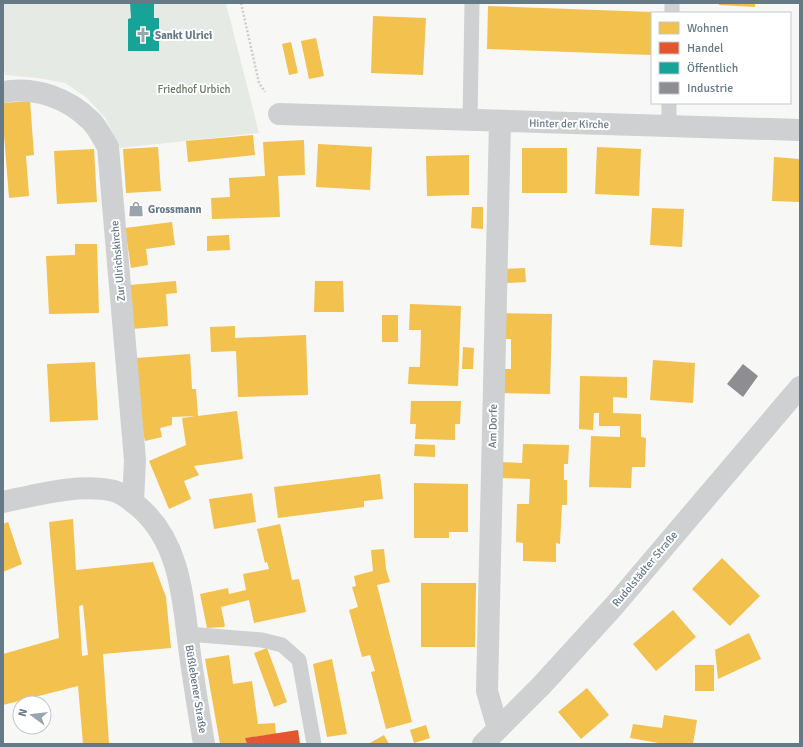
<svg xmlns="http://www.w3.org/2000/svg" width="803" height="747" font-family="Signika,sans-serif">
<rect width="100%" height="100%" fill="#f7f7f6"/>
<path fill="#e6eae4" d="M3,3H130L131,18L128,19V51H159V19L154,18V3H226L259,133L120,148L106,119L87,98L65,83L38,78L5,75L3,62Z"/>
<path fill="#f2c14e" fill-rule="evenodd" d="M719,3H755V7L719,5Z
M488,6L652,12V55L487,49Z
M373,16L426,18L423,75L371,73Z
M316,38L324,76L309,79L301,41Z
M291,42L298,73L289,75L282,44Z
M30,101L34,155L26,156L29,196L9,198L3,122V103Z
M253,135L255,155L188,162L186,141Z
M304,140L305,175L278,176L280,217L212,219L211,198L230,197L229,178L265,176L263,142Z
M318,144L372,147L370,190L316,187Z
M158,147L161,191L126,193L123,149Z
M597,147L641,149L639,196L595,194Z
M522,148H567V193H522Z
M94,149L97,202L57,204L54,151Z
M469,155V195L427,196L426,156Z
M774,157L800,159V202L772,201Z
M472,207H483V229L471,228Z
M652,208L684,209L682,247L650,245Z
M172,222L175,245L146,249L148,265L131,268L125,228Z
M229,235L230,250L207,251V236Z
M75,244H97L99,313L49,314L46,256L75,255Z
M525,268L526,282L506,283L505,269Z
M176,281L177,293L166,294L168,326L132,329L129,285Z
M315,281H343L344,312H314Z
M410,304L461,306L458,386L408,384L409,367H420L421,330H409Z
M501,313L552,314L550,394L498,393L499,369H511V339H501Z
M382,315H398V342H382Z
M235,326V338L306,335L308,395L238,397L236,351L211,352L210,327Z
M463,347L474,348L473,369H462Z
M190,354L192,389H196L198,416L172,417V425L160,428L162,437L145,441L140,420L136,358Z
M653,360L695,363L693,403L650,400Z
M95,362L98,420L50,422L47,364Z
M580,376L627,377V398L613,397V413L641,414V437L646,438L645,467H632L631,488L589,487L591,436L620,437V426H599V413H594L593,430L579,429Z
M411,401H461L460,424H455V440L415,439L416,424H410Z
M237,411L243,459L194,466L199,475L184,481L191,499L169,509L149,461L186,445L182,418Z
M415,444L435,445V457L414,456Z
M523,444L569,445L568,464H564V480H567V505H562L560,544L556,543V562L523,561V543L516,542L517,504H529L530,479L500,478V462L522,463Z
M380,474L383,499L364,501V507L278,518L274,487Z
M414,483L468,484V532H449V538H414Z
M252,493L256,522L214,529L209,499Z
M73,519L76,570L153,562L166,597L171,648L103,654L109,744H83L78,686L3,705V654L59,638L49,522ZM83,605L88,655L82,656L79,606Z
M8,522L22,564L3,572V524Z
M280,524L292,580L299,579L306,612L254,623L249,600L221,607L225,626L224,627L207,628L200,594L228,588L229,594L246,590L243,574L269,569L267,562L265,563L257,529Z
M384,549L386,569L390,582L377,585L412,722L386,729L371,672L375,671L370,655L362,657L349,610L358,607L352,587L356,586L354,576L373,571L371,550Z
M722,558L760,596L730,626L692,589Z
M421,583H476L475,647H421Z
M673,610L696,637L656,671L633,644Z
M749,633L761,659L718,679L715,650Z
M267,648L287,702L274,707L254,653Z
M229,655L233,684L252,681L258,724L275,723L276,734L245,738L247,744H220L205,659Z
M332,659L347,734L327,737L313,664Z
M695,665H714V691H695Z
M587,688L609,715L581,739L558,712Z
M664,715L697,720L693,744H664L630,738L633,724L662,728Z
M426,725L430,738L414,743L410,730Z
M384,735L389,744H368Z"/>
<path fill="#e4572e" d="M298,730L300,744H247L245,738Z"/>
<path fill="#17a398" d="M130,3H154V18H159V51H128V19L131,18Z"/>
<path fill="#8d8d92" d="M743,364L758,376L743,397L727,384Z"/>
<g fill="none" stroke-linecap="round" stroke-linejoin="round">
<path stroke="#cccdcd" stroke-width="2.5" stroke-dasharray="2 2" stroke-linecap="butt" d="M241,3L259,83L265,92"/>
<path stroke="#ced0d1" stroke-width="15" d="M672,13V3
M470,120L472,3
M669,126V103
M187,634L262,640L282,645L299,660L314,744"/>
<path stroke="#ced0d1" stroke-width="22" d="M3,92C35,86 68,98 91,121C98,128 103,139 108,147L135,460L133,502
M279,114L800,130
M498,729L487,691L500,122"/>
<path stroke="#ced0d1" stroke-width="22" d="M3,502C37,495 79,483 114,491C122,493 132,501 139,507C182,544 183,603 190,654C194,684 199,714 204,744
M483,744L541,686L614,606L800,387"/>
</g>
<defs>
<symbol id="church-bare" viewBox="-9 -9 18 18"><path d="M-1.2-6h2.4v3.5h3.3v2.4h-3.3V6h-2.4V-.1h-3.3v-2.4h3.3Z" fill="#99a5ae" stroke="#fff" stroke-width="2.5" paint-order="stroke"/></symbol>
<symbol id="shop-bare" viewBox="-9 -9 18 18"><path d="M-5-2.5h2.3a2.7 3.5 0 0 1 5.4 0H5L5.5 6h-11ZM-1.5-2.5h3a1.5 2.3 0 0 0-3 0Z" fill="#99a5ae" stroke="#fff" stroke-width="2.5" paint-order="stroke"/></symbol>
</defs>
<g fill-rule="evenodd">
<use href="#church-bare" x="132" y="24" width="22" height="22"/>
<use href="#shop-bare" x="125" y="198" width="22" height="22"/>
</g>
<g text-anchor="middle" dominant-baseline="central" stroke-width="4" stroke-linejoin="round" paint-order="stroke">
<g font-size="11" font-weight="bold" fill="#667987" stroke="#fff" text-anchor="start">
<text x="155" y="35">Sankt Ulrici</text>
<text x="148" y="209">Grossmann</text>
</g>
<g font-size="11" fill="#667961" stroke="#fff">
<text x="194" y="89">Friedhof Urbich</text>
</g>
<g font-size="11" fill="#667987" stroke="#fff">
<text transform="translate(569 124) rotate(1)">Hinter der Kirche</text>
<text transform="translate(118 261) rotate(-95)">Zur Ulrichskirche</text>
<text transform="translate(493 426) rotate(-89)">Am Dorfe</text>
<text transform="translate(645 569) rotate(-50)">Rudolstädter Straße</text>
<text transform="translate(196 689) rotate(81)">Büßlebener Straße</text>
</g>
</g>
<rect width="803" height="747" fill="none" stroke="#667987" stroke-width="8"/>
<rect x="651" y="12" width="140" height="92" fill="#ffffff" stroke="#c2c9cf"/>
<rect x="659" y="22" width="20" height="12" fill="#f2c14e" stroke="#c2c9cf"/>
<text x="687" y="32" font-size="12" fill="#667987">Wohnen</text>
<rect x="659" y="42" width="20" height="12" fill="#e4572e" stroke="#c2c9cf"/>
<text x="687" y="52" font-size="12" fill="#667987">Handel</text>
<rect x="659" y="62" width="20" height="12" fill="#17a398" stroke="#c2c9cf"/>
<text x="687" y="72" font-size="12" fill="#667987">Öffentlich</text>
<rect x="659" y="82" width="20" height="12" fill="#8d8d92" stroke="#c2c9cf"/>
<text x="687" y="92" font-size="12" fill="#667987">Industrie</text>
<g transform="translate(32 715) rotate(285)"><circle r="19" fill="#ffffff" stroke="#c2c9cf"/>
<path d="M0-3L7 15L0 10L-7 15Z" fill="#99a5ae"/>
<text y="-6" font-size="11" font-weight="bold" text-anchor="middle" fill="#667987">N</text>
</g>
</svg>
